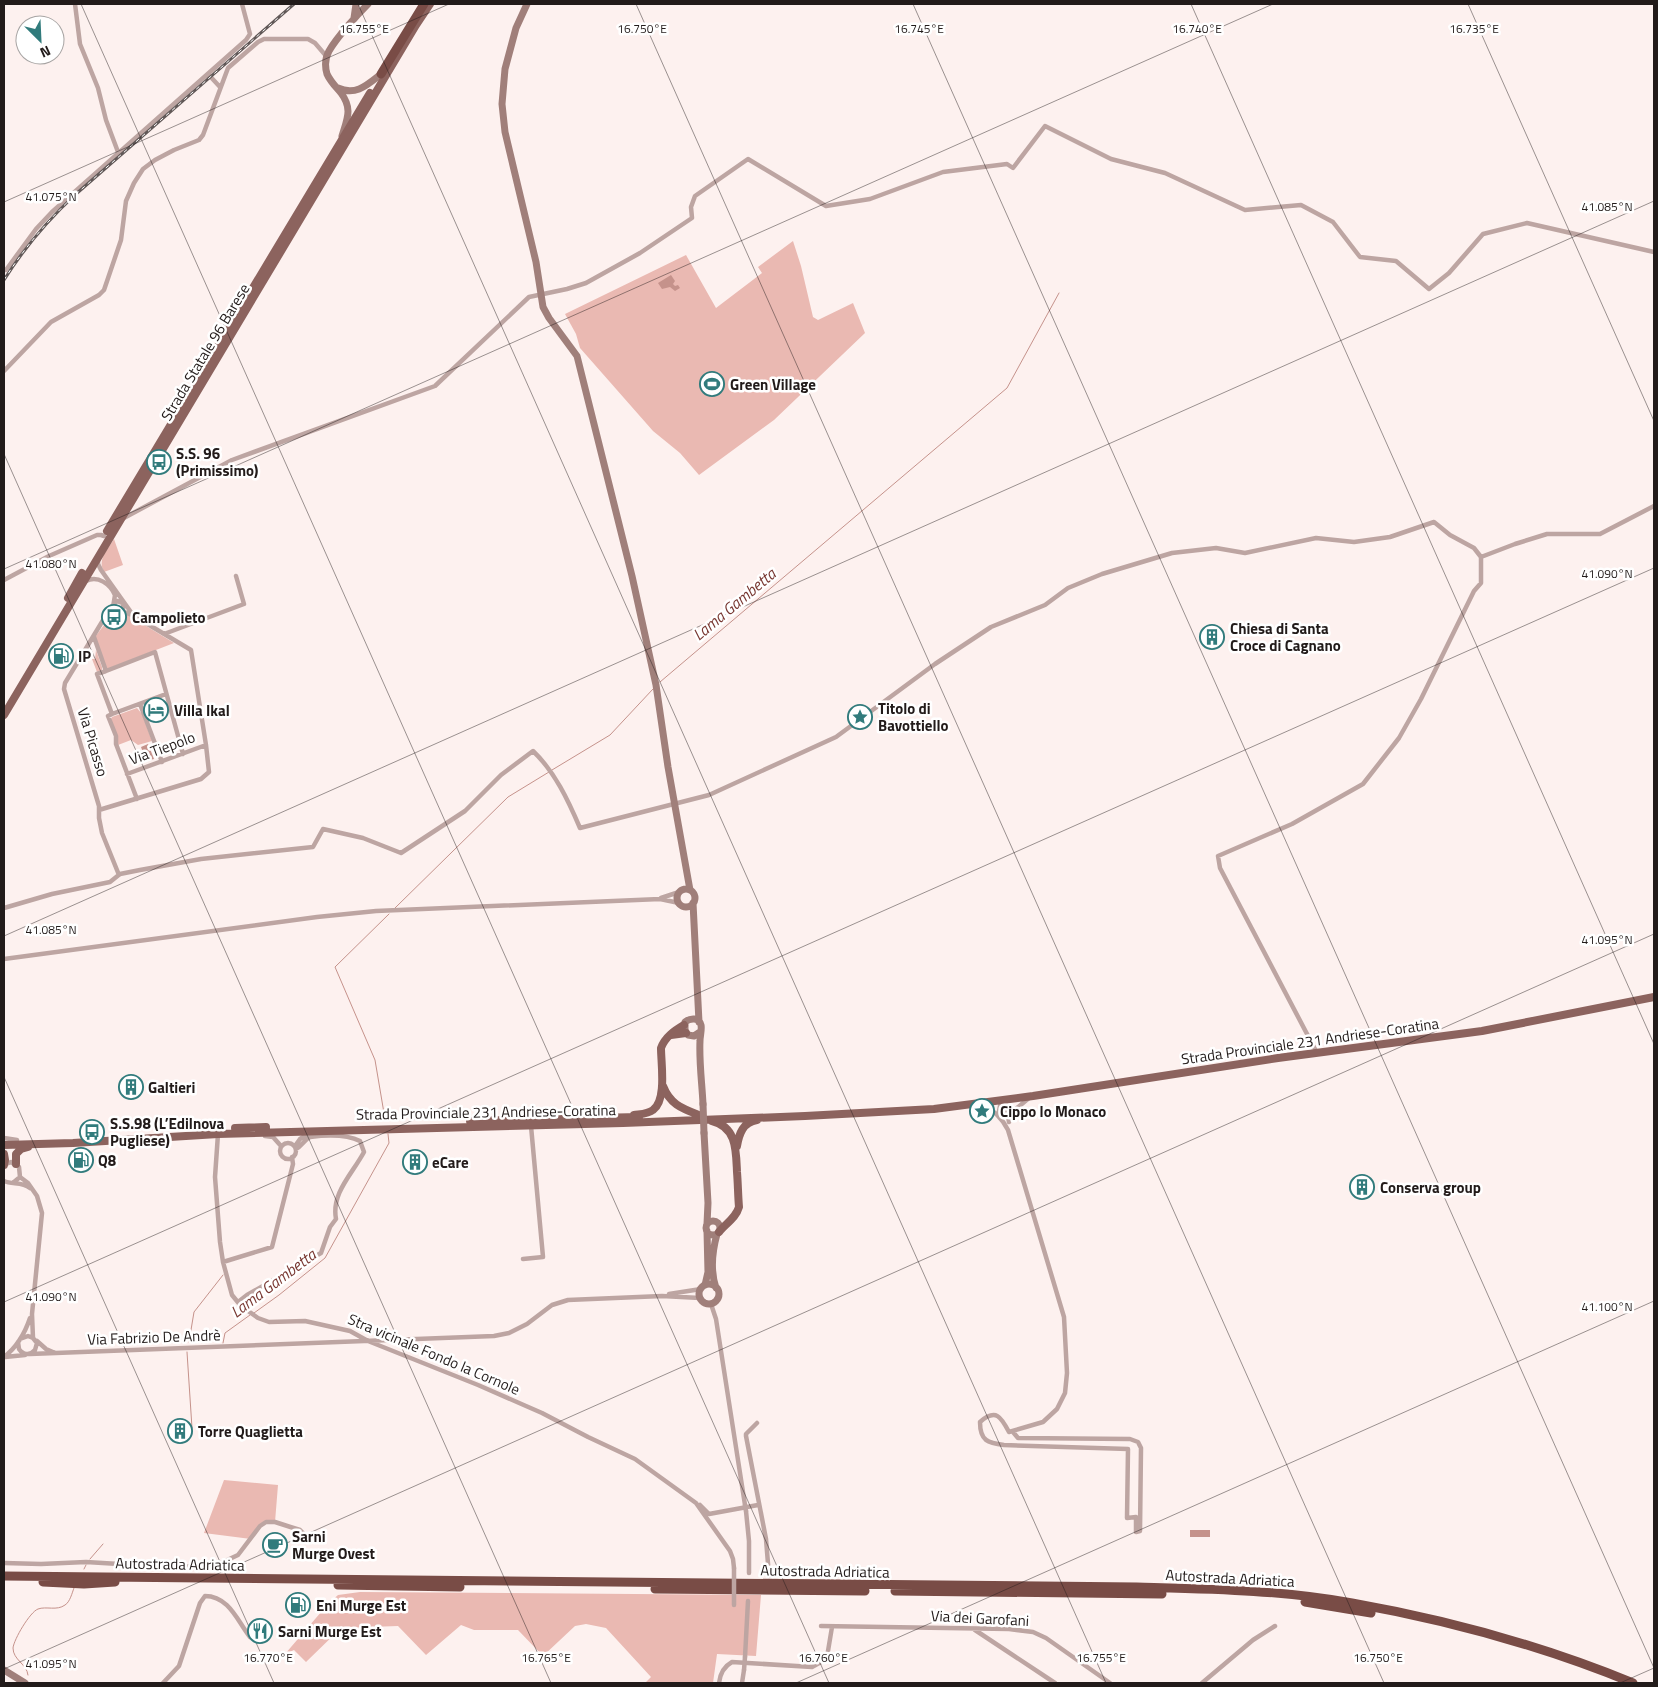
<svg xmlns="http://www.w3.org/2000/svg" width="1658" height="1687" font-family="'Titillium Web',sans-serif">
<rect width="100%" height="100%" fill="#fdf1ef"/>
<path fill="#eab9b2" d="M793,241L801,266L813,317L818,320L853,303L865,333L774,420L699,475L680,453L653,431L580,348L576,334L565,314L686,255L716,308L762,273L758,267Z
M114,539L123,565L104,572C97,559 107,551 114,539Z
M123,614L128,615L174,643L107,669L95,637L107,621Z
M96,650L102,667V670L97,672L92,659H95Z
M137,708L142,714L152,741L138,745L131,740L118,745L111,719L112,717Z
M224,1480L278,1485L275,1522H266L251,1539L204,1533Z
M360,1592L761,1595L756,1656L717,1654L713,1683H645L651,1677L606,1628L586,1624L575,1626L543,1656L518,1630H474L461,1625L426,1655L398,1626L341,1628L306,1662L294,1650L285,1654L328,1604L338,1595Z"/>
<path fill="#c5928b" d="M671,275L675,281L673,284L675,286L678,285L680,288L675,291L670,287L662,289L658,283Z
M148,744L154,759L146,761L141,747Z
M1190,1530H1210V1537H1190Z"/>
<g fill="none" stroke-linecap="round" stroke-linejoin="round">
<path stroke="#c5928b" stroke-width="1" d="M660,682L1007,388L1059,293
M552,770L610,735L653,689
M395,908L508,797L549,772
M385,1119L375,1060L335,967L389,914
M254,1313L279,1295L325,1258L389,1143L388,1134
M189,1342L194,1312L223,1275
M223,1343L225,1333L250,1315
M187,1352L192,1428
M90,1559L103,1544
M84,1569L86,1565
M28,1675C27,1664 13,1660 13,1648C14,1639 30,1612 38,1609C46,1606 57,1611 65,1605C70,1602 72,1593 74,1588"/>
<path stroke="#bda5a2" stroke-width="4.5" d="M75,4L80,44L98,88L106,120L118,152
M208,74L220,87
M6,270L36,229L52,212L246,40L250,34L242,4
M4,371L51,322L99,295L104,290L121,240L126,201L134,183L143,169L155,160L174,150L199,140L203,135L228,68L258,42L264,39H308L315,43L327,57
M122,519L232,460L435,386L529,297L567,289L586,283L640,253L692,218L691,207L695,196L748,159L826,206L870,199L943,172L1007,164L1013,168L1045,126L1111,159L1165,173L1245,210L1301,205L1333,222L1360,257L1396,261L1429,289L1449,273L1483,234L1527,223L1654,252
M98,559V564L101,570L133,615
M4,580L49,556L97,535H101L104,536
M86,581C98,575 110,584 115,595L113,607L116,611L123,610V603
M103,622L120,612
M164,634L244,604L236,576
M94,637L106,671L97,674L112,714L108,716L116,736V744L137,799
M106,671L155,652L183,754
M140,704L162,762
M112,714L166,694
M127,774L206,745
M99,810L201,779L209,772L206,745L191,650L134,616L122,611
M119,875L102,833L99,818V806L64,689L65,683L111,607L117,601L123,603
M661,898L679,892
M4,908L52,894L110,882L120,874L140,870L201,859L313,847L323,829L363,838L401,853L465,811L501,775L533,751C555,772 568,800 580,828L709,795L836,737L935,664L991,627L1045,605L1068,588L1102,574L1172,553L1216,548L1245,553L1316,538L1354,542L1390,537L1434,522L1450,535L1474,548L1481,557
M4,959L317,917L376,911L660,899L679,903
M1317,1053L1220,868L1218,856L1292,824L1363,784L1399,738L1421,699L1474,591L1481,583V557L1515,544L1547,534H1600L1654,506
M1001,1101L1007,1111L1009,1122
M982,1104C994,1110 1002,1118 1008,1130L1064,1317L1067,1373L1065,1393L1057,1409L1043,1422L1009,1432C1001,1417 996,1408 980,1422C980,1441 988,1443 1004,1445L1128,1449L1127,1518L1136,1517V1532L1140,1531L1141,1448L1138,1442L1130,1439L1018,1438L1013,1432
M1001,1117L999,1111L1001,1101
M1009,1121L1017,1108L1029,1098
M218,1134L215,1177L220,1242L223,1262L232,1295L241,1306L258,1318L269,1322L305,1321L350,1331L368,1341L478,1385L542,1413L588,1437L635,1459L696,1503L730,1551L733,1559L734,1568
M265,1136L273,1137L281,1146
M4,1138L17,1140
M280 1151a8 8 0 1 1 16 0a8 8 0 1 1-16 0Z
M295,1146L300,1139L308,1134
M4,1165L11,1162L19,1167L20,1177L14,1182
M20,1177L28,1183L37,1196L42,1213L32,1314L33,1338
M4,1181C12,1185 22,1181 30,1188
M523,1259L543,1257L531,1126
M223,1262L272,1247L293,1164L292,1157
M669,1294L701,1289
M238,1302L247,1295L321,1253L330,1227L336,1219C331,1193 353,1173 364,1152L360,1141C346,1134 326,1135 310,1137C304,1140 302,1146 296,1149
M711,1304L716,1319L745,1505
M37,1341L46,1349L55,1353
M18,1342L19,1349C23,1355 30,1356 35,1350L37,1343L33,1338L28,1336L20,1339
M30,1354L494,1336L509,1333L527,1324L552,1305L568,1300L662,1296L700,1298
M4,1357C17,1347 25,1333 30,1318
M5,1357L25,1355
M757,1423L746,1434V1436L766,1539L769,1576
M700,1505L709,1514L758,1505
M746,1511L749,1541V1573
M4,1563L41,1564L86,1562L169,1567L206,1566L223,1562L238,1555L260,1526L266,1522H275L300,1530L304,1534
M821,1626L1009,1629L1033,1632L1046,1638L1110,1683
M975,1630L1055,1683
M745,1657L748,1601
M163,1683L179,1666L200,1603L205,1596C229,1596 238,1622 250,1637
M719,1683C720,1674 723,1667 732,1662L812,1667L821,1662L827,1657L832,1627
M742,1683L744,1670
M1202,1683L1253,1640L1275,1626"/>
<path stroke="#a07f7a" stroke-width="7" d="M527,4L516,28L505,69L502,104L505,132L536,262L543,307L549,318L577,356L632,576L656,685L668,767L690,890
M354,18L356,4
M338,88C356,96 367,85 381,74
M342,136C347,119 353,109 341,93C336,87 330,81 327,74C325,67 325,58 329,51C337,37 357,15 368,4
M677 898a9 9 0 1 1 18 0a9 9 0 1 1-18 0Z
M693,903L699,1022
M700,1032L694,1036L688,1035L685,1031V1022C690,1018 699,1017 701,1025C702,1030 700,1036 700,1041C699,1062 702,1083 703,1104
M704,1133L708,1203L707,1224
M706 1228a7 7 0 1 1 14 0a7 7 0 1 1-14 0Z
M699 1294a10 10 0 1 1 20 0a10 10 0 1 1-20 0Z
M705,1285L708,1272L707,1231
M716,1288C710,1270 712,1252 717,1234
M4,1670L25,1683"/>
<path stroke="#8c635e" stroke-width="8" d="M107,531L370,93
M68,598L82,573
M4,715L416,25L430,4
M671,1035L686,1033
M663,1086C670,1104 681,1108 699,1115
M634,1115C640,1114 648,1114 653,1110C667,1100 661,1064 661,1048C665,1037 674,1031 684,1025
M470,1121L639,1117
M712,1121C737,1127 736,1151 737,1172C738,1184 738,1196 739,1207C736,1218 725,1224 719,1232
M235,1128L266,1127
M4,1145L73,1143L218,1134L623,1123L805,1116L934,1109L1033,1096L1278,1058L1482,1031L1654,997
M737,1146C739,1134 743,1122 757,1120
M4,1154L5,1160L4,1165
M16,1164V1154L21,1149L28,1147"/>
<path stroke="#794c46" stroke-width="9" d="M381,74L424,4
M4,1576L1137,1587C1209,1589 1282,1590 1352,1603C1448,1620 1543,1646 1633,1683
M43,1582L84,1584L115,1582
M338,1585L460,1587
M655,1589L865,1591
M895,1591L1162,1594
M1305,1602L1371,1613"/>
<defs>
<path id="rail" d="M4,280C24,248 48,220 76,194L294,4"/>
</defs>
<use href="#rail" stroke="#615857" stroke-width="3"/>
<use href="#rail" stroke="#fff" stroke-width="1" stroke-dasharray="4" stroke-linecap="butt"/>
<path stroke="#bda5a2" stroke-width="4.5" d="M745,1505L746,1511
M734,1605V1568
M744,1670L745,1657"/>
<path stroke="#a07f7a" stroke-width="7" d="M703,1104L704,1133"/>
</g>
<path fill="none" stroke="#221b1a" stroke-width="1" stroke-opacity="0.45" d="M81,4L829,1683M358,4L1106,1683M636,4L1384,1683M913,4L1654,1668M1191,4L1654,1044M1468,4L1654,421M4,202L449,4M4,454L551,1683M4,569L1273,4M4,936L1654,201M4,1077L274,1683M4,1302L1654,568M4,1669L1654,934M796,1683L1654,1301M1620,1683L1654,1668"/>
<defs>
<symbol id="stadium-ring" viewBox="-11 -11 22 22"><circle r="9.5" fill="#fff" stroke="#317b7c" stroke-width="1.5"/><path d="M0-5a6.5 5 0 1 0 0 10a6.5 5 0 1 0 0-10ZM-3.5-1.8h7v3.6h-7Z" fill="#317b7c"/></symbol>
<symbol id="bus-ring" viewBox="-11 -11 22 22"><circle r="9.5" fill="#fff" stroke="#317b7c" stroke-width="1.5"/><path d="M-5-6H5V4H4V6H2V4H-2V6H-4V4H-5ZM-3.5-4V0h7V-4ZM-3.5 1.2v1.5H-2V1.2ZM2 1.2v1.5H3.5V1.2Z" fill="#317b7c"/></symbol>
<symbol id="building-ring" viewBox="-11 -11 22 22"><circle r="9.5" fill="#fff" stroke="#317b7c" stroke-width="1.5"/><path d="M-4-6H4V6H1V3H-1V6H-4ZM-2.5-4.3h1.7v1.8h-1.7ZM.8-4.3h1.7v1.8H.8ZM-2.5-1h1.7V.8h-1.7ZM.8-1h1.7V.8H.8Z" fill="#317b7c"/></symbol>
<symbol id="fuel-ring" viewBox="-11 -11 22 22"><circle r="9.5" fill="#fff" stroke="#317b7c" stroke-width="1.5"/><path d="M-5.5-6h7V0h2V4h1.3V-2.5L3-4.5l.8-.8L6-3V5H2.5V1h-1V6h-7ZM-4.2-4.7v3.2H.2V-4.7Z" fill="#317b7c"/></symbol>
<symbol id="hotel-ring" viewBox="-11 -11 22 22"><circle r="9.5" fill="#fff" stroke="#317b7c" stroke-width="1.5"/><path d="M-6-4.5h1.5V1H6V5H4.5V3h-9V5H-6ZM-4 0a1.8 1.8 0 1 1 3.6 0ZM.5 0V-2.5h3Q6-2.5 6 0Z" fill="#317b7c"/></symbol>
<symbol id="sight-ring" viewBox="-11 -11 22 22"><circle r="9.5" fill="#fff" stroke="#317b7c" stroke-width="1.5"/><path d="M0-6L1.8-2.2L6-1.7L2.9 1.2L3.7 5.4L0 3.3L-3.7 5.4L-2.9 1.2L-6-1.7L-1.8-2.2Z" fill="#317b7c"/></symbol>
<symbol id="cafe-ring" viewBox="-11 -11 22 22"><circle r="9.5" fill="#fff" stroke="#317b7c" stroke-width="1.5"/><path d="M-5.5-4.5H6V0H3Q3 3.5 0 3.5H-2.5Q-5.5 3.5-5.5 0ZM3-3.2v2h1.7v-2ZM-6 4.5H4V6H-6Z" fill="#317b7c"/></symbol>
<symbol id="restaurant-ring" viewBox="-11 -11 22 22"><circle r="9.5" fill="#fff" stroke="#317b7c" stroke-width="1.5"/><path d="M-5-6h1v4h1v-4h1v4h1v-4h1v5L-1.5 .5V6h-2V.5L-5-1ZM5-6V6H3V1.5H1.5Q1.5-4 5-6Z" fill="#317b7c"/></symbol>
</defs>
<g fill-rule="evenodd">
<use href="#stadium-ring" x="698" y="370" width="28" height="28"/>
<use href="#bus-ring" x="145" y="448" width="28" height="28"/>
<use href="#bus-ring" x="100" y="603" width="28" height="28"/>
<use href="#building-ring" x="1198" y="623" width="28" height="28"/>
<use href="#fuel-ring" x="47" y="642" width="28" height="28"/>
<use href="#hotel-ring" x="142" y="696" width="28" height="28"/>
<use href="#sight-ring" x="846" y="703" width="28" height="28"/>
<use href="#building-ring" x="117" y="1073" width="28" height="28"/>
<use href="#sight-ring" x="968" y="1097" width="28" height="28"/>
<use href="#bus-ring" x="78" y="1118" width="28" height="28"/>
<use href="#fuel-ring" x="67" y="1146" width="28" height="28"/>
<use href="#building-ring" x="401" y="1148" width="28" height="28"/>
<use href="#building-ring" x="1348" y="1173" width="28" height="28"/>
<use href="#building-ring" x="166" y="1417" width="28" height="28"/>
<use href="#cafe-ring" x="261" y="1531" width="28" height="28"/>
<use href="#fuel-ring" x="284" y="1591" width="28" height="28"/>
<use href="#restaurant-ring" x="246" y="1617" width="28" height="28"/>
</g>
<g text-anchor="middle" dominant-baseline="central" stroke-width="5" stroke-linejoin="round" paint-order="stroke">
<g font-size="15" fill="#221b1a" stroke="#fff">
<text transform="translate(205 352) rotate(-59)">Strada Statale 96 Barese</text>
<text transform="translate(93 742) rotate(73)">Via Picasso</text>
<text transform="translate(162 748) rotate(-20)">Via Tiepolo</text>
<text transform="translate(1310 1041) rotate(-8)">Strada Provinciale 231 Andriese-Coratina</text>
<text transform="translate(486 1112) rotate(-1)">Strada Provinciale 231 Andriese-Coratina</text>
<text transform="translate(154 1337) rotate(-2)">Via Fabrizio De Andrè</text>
<text transform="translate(434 1354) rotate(23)">Stra vicinale Fondo la Cornole</text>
<text transform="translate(180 1564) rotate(1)">Autostrada Adriatica</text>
<text transform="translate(825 1571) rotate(1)">Autostrada Adriatica</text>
<text transform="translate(1230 1578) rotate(3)">Autostrada Adriatica</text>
<text transform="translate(980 1618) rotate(3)">Via dei Garofani</text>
</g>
<g font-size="15" font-weight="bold" fill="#221b1a" stroke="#fff" text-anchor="start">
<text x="730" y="384">Green Village</text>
<text x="176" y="453">S.S. 96<tspan x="176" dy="17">(Primissimo)</tspan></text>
<text x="132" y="617">Campolieto</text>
<text x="1230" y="628">Chiesa di Santa<tspan x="1230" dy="17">Croce di Cagnano</tspan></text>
<text x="78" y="656">IP</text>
<text x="878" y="708">Titolo di<tspan x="878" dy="17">Bavottiello</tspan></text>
<text x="174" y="710">Villa Ikal</text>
<text x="148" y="1087">Galtieri</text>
<text x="1000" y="1111">Cippo lo Monaco</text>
<text x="110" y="1123">S.S.98 (L’Edilnova<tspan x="110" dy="17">Pugliese)</tspan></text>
<text x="98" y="1160">Q8</text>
<text x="432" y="1162">eCare</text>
<text x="1380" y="1187">Conserva group</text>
<text x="198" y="1431">Torre Quaglietta</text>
<text x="292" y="1536">Sarni<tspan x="292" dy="17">Murge Ovest</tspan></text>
<text x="316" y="1605">Eni Murge Est</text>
<text x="278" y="1631">Sarni Murge Est</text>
</g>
<g font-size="16" font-style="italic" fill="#783731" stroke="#fff">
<text transform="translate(734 604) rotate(-40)">Lama Gambetta</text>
<text transform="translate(273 1283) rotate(-37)">Lama Gambetta</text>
</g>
</g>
<g font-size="12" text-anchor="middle" fill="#221b1a" stroke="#fff" stroke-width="5" stroke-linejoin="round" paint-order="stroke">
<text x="364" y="33">16.755°E</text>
<text x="642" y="33">16.750°E</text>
<text x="919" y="33">16.745°E</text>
<text x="1197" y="33">16.740°E</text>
<text x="1474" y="33">16.735°E</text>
<text x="51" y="201">41.075°N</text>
<text x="1607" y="211">41.085°N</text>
<text x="51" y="568">41.080°N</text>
<text x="1607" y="578">41.090°N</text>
<text x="51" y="934">41.085°N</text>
<text x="1607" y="944">41.095°N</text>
<text x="51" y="1301">41.090°N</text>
<text x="1607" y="1311">41.100°N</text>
<text x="268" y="1662">16.770°E</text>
<text x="546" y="1662">16.765°E</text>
<text x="823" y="1662">16.760°E</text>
<text x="1101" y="1662">16.755°E</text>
<text x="1378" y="1662">16.750°E</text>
<text x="51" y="1668">41.095°N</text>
</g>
<rect width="1658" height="1687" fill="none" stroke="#221b1a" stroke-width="10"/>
<g transform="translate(40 40) rotate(156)"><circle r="24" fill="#ffffff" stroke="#a7a4a3"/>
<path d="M0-4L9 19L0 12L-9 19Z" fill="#317b7c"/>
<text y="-8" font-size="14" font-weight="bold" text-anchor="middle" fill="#221b1a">N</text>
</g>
</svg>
